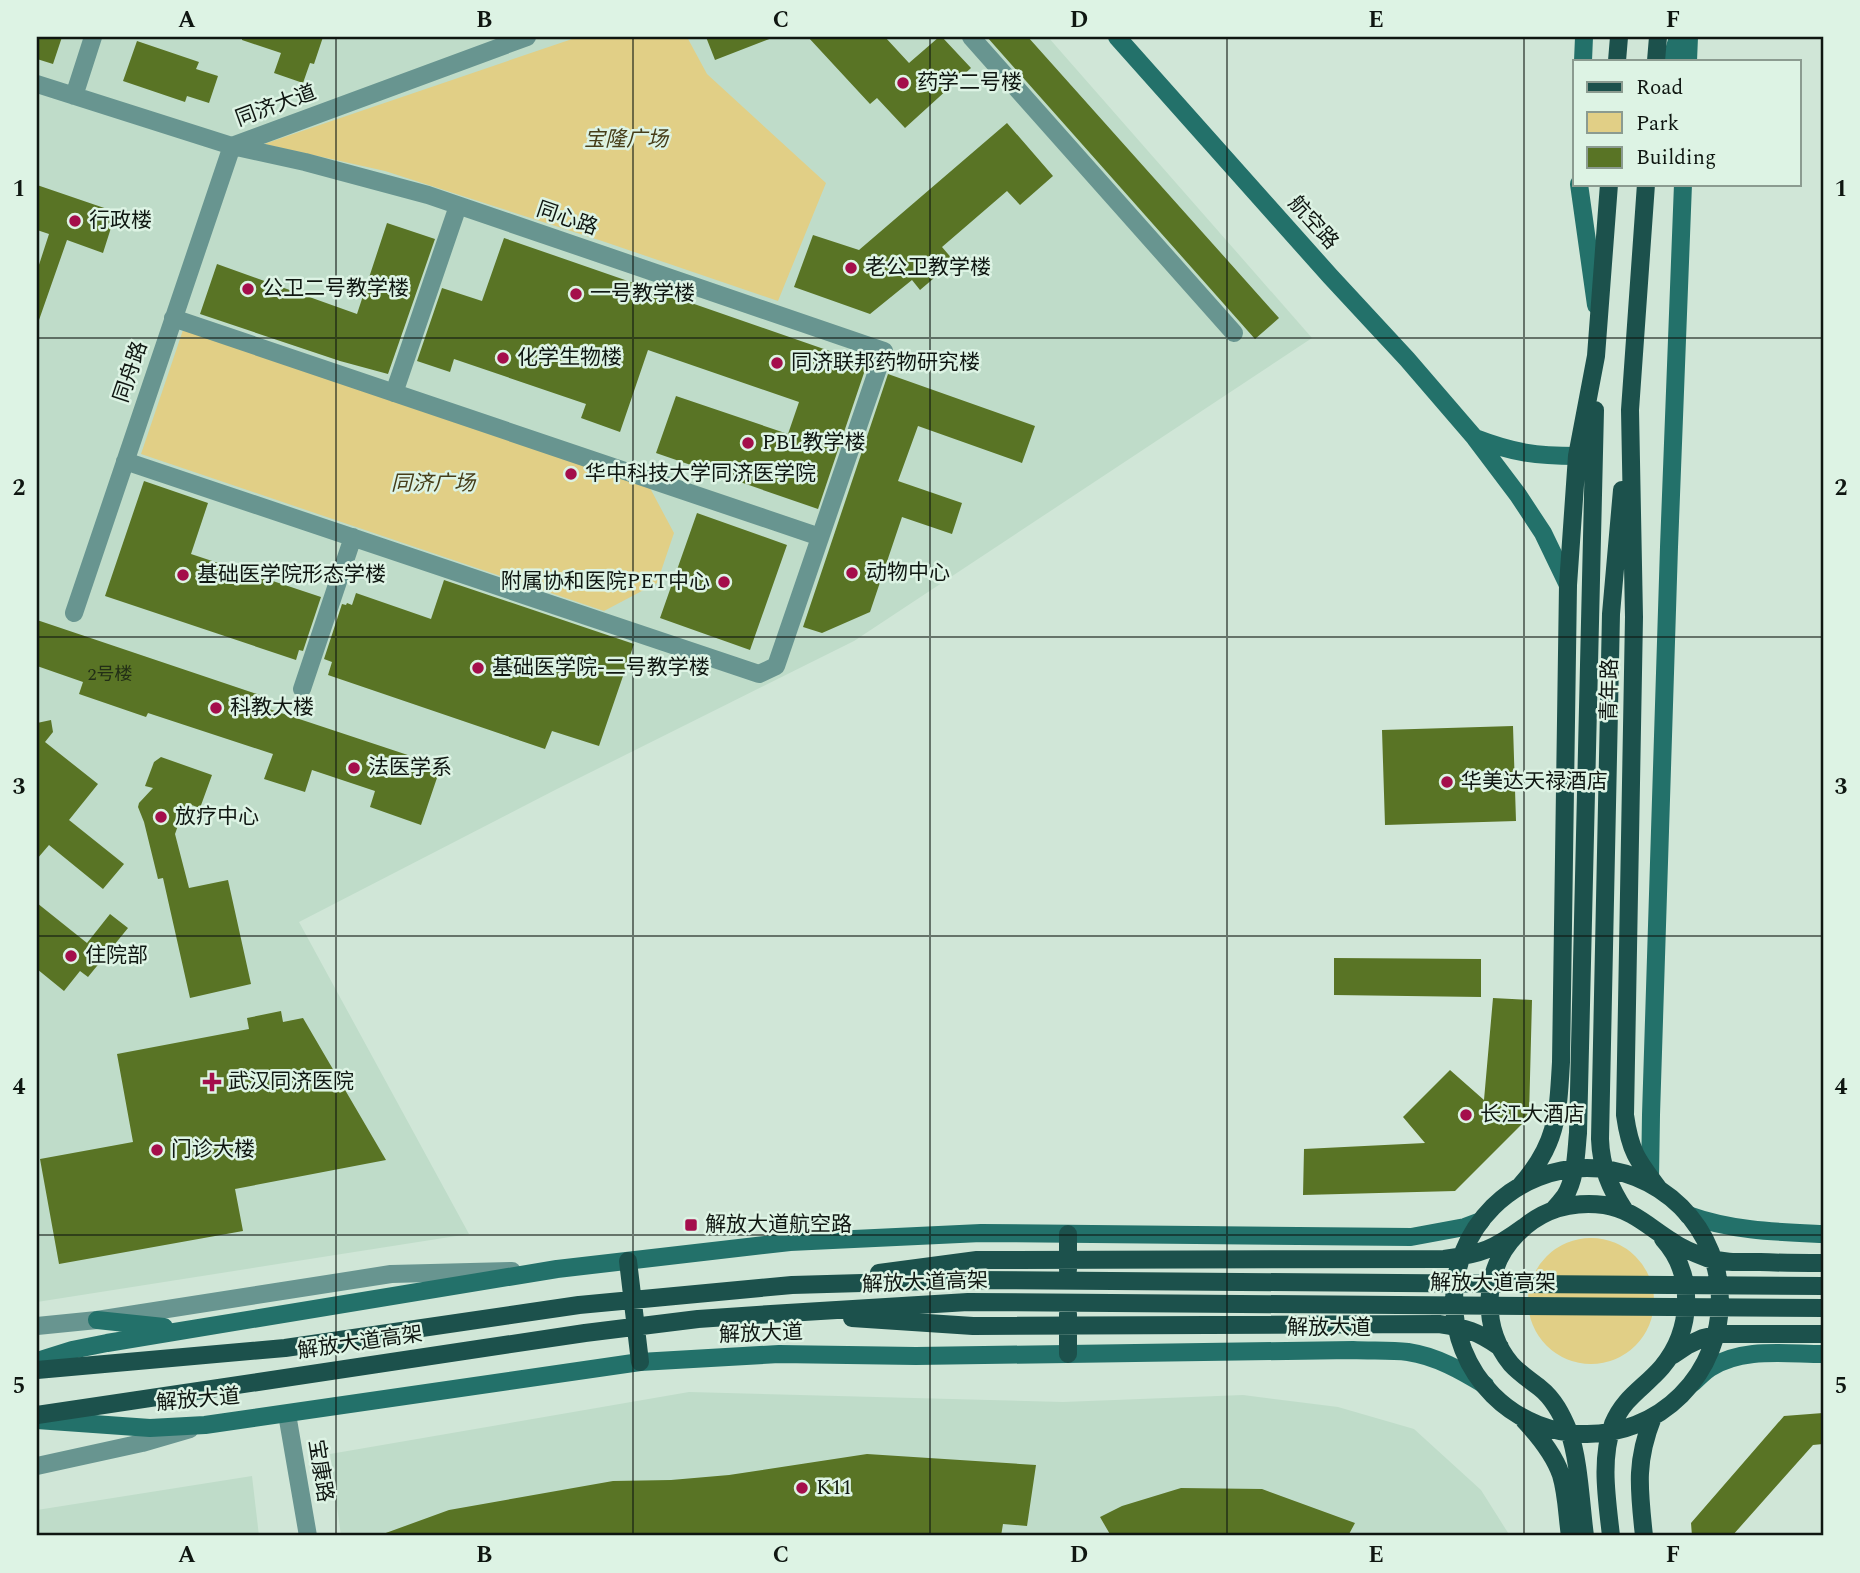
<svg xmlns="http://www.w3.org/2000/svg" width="1860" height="1573" font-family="Spectral,'Noto Sans SC',serif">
<rect width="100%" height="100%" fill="#d0e6d7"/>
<path fill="#bfdcc9" d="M37,37H1048L1312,338L854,641L557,789L299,922L469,1234L37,1302Z
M689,1392L1063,1402L1243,1395L1338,1407L1414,1429L1481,1490L1510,1536H341L330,1454Z
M252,1476L259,1536H37V1510Z"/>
<path fill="#e1cf86" d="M578,37H687L707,74L826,183L778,301L602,241L385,171L264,144Z
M183,330L650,488L674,533L657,583L604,611L141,454Z
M1528 1301a63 63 0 1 1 126 0a63 63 0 1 1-126 0Z"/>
<path fill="#597425" d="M37,37H62L53,64L37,59Z
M242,37H323L314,64L310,63L303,83L274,73L281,53L242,40Z
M706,37H772V38L715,60Z
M808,37H885L909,63L939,37H942L971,68L905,128L877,98L870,104Z
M987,37H1028L1279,318L1255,339Z
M137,41L199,62L196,69L218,76L209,103L187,96L185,102L123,81Z
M1007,123L1053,176L1020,205L1007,191L942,247L954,261L920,290L912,280L870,314L794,287L813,235L859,250Z
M37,185L116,212L103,253L67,240L39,320H37V271L49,234L37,230Z
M387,223L435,239L388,374L340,361L200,314L217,264L357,314Z
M504,238L867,364L818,509L656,453L676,396L788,434L799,402L648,350L620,432L581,418L586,404L454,359L450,372L417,361L442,288L482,301Z
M888,374L1035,426L1022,463L918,426L898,481L962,503L952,534L902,517L870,612L822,633L803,627Z
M144,481L208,503L191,554L321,597L303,651L299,650L296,660L105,596Z
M697,513L787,545L750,650L660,618Z
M444,580L634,644L599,746L552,731L545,749L328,675L332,662L324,659L342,604L346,605L347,603L352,605L356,593L431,619Z
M37,620L266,697L263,707L441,766L421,825L370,807L375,791L312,770L305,792L264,779L273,754L148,713L146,717L79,694L83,682L37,666Z
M51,720L53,732L45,742L98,784L69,820L124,864L103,889L49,845L37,859V723Z
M1513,726L1516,821L1385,825L1382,730Z
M161,757L212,775L200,808L186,803L175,834L189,888L228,880L251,984L190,998L163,878L158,879L144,822L138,807L139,803L153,788L145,786L154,762Z
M37,903L87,943L110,914L128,928L88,977L80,971L64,991L37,969Z
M1334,958L1481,959V997L1334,995Z
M1493,998L1532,1000L1529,1117L1455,1191L1303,1195L1304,1149L1425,1143L1403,1117L1450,1070L1484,1100Z
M281,1011L283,1022L303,1018L386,1160L235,1189L243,1231L59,1264L40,1159L133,1142L117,1054L249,1029L247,1018Z
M1823,1413V1444L1813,1445L1732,1536H1692L1691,1523L1784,1416Z
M867,1454L1036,1465L1027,1526L1003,1524L1001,1536H384L383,1534L449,1510L613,1481L671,1480L729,1475Z
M1181,1488L1262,1489L1355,1523L1348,1536H1111L1100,1517L1122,1506Z"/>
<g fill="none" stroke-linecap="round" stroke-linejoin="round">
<path stroke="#689590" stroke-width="18" d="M971,37L1234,333
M37,84L232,146L305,162L428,195L884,351L776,666L759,674L125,461
M74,96L93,37
M232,146L527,37
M173,318L820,537
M394,393L458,206
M74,613L232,146
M302,689L353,537
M37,1326L97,1320L391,1274L512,1271
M287,1414L308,1536
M37,1466L142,1443L190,1429"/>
<path stroke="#23716a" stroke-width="18" d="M1117,37L1330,276L1407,359L1475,438L1518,495L1543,533L1568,585
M1583,61L1584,37
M1671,61L1678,37
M1688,61L1689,37
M1579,184L1596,305
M1475,438C1514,453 1536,456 1577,456
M1650,1178L1651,1115L1669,547L1683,184
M1688,1215C1732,1231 1777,1232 1823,1234
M97,1320L164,1327
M37,1361L72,1350L107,1343L557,1269L790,1242L981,1233L1411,1237L1465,1227L1481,1221
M1693,1383C1698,1378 1704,1372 1710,1368C1742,1347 1786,1354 1823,1354
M37,1420L150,1428L205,1425L640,1362L779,1354L916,1356L1353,1350C1371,1351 1390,1350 1408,1352C1436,1356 1462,1371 1485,1385"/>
<path stroke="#1c514c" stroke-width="18" d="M1617,61L1619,37
M1656,61L1658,37
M1646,184L1630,410L1634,617L1625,1115C1630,1151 1637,1160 1659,1189
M1622,490L1611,614L1600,1139C1601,1167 1610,1188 1625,1211
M1454 1301a133 133 0 1 1 266 0a133 133 0 1 1-266 0Z
M1520,1186C1557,1145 1558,1115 1561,1062L1568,585L1577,456L1596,356L1609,184
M1554,1209C1558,1205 1562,1200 1565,1196C1576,1178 1576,1153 1578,1133L1595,410
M1068,1234V1269
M628,1261L640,1362
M879,1273L977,1260L1444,1259C1482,1254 1494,1249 1524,1227
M1068,1314V1354
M852,1318L973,1326L1439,1324C1466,1328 1477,1331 1500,1347
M1673,1355L1688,1345L1703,1338L1720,1334H1823
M37,1370L285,1348L579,1305L792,1285L967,1280L1823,1286
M37,1415L585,1333L698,1319L771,1314L968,1302L1823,1308
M1524,1420C1539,1436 1554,1454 1561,1475C1567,1495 1567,1516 1570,1536
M1585,1536C1581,1507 1579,1458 1569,1432C1562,1415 1554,1399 1540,1388C1530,1380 1520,1374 1511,1364C1480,1327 1483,1268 1517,1234C1540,1210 1571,1201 1604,1205C1632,1209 1650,1228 1673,1242C1683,1249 1696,1254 1707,1258C1724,1263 1742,1262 1760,1262C1781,1263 1802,1263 1823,1263
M1611,1536C1607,1499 1600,1460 1613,1424C1624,1397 1644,1388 1662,1367C1692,1331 1696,1275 1663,1239
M1644,1536C1639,1489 1635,1462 1653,1417"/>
</g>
<path fill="none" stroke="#0f1611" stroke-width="2" stroke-opacity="0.55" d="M336,37V1536M633,37V1536M930,37V1536M1227,37V1536M1524,37V1536M37,338H1823M37,637H1823M37,936H1823M37,1235H1823"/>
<g fill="#a40e4b" stroke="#ddf3e4" stroke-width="2.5">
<circle cx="903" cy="83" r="7"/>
<circle cx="75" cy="221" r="7"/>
<circle cx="851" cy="268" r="7"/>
<circle cx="248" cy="289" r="7"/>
<circle cx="576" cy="294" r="7"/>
<circle cx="503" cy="358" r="7"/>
<circle cx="777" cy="363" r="7"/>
<circle cx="748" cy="443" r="7"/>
<circle cx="571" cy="474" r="7"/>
<circle cx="852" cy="573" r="7"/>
<circle cx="183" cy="575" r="7"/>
<circle cx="724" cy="582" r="7"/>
<circle cx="478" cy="668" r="7"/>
<circle cx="216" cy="708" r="7"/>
<circle cx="354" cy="768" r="7"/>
<circle cx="1447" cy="782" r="7"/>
<circle cx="161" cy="817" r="7"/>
<circle cx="71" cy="956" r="7"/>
<path d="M208.5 1071.5h7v7h7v7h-7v7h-7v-7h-7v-7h7z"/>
<circle cx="1466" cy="1115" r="7"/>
<circle cx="157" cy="1150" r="7"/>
<rect x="684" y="1218" width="14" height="14" rx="3.5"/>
<circle cx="802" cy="1488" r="7"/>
</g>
<g text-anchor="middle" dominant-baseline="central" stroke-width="5" stroke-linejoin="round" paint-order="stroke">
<g font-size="18" fill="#222e16">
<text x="110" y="674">2号楼</text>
</g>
<g font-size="21" fill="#0f1611" stroke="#ddf3e4" text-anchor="start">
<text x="917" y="83">药学二号楼</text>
<text x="89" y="221">行政楼</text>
<text x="865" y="268">老公卫教学楼</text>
<text x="262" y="289">公卫二号教学楼</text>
<text x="590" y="294">一号教学楼</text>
<text x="517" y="358">化学生物楼</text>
<text x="791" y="363">同济联邦药物研究楼</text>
<text x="762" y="443">PBL教学楼</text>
<text x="585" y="474">华中科技大学同济医学院</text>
<text x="866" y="573">动物中心</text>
<text x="197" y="575">基础医学院形态学楼</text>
<text x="710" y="582" text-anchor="end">附属协和医院PET中心</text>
<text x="492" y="668">基础医学院-二号教学楼</text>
<text x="230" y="708">科教大楼</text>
<text x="368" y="768">法医学系</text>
<text x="1461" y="782">华美达天禄酒店</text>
<text x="175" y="817">放疗中心</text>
<text x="85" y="956">住院部</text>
<text x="228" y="1082">武汉同济医院</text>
<text x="1480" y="1115">长江大酒店</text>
<text x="171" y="1150">门诊大楼</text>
<text x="705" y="1225">解放大道航空路</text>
<text x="816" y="1488">K11</text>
</g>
<g font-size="21" fill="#0f1611" stroke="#ddf3e4">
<text transform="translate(276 106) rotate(-20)">同济大道</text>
<text transform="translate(567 219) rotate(19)">同心路</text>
<text transform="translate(1313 223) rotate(48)">航空路</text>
<text transform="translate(131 372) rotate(-71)">同舟路</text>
<text transform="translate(1610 690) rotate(-89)">青年路</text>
<text transform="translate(925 1283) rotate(-2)">解放大道高架</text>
<text x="1493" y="1283">解放大道高架</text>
<text x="1329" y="1328">解放大道</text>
<text transform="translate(761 1334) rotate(-2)">解放大道</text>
<text transform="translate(360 1343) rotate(-8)">解放大道高架</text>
<text transform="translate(198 1400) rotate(-5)">解放大道</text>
<text transform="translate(320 1471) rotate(81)">宝康路</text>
</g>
<g font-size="21" font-style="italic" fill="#463d18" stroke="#ddf3e4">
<text x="626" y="140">宝隆广场</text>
<text x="433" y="484">同济广场</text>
</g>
</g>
<rect width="1860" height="1573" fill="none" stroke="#ddf3e4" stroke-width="77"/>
<rect x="1573" y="60" width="228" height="126" fill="#ddf3e4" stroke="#8b9b90" stroke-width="2"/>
<rect x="1587" y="82" width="35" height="10" fill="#1c514c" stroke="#8b9b90" stroke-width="2"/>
<text x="1636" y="94" font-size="21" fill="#0f1611">Road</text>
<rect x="1587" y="112" width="35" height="21" fill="#e1cf86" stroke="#8b9b90" stroke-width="2"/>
<text x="1636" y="130" font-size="21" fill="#0f1611">Park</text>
<rect x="1587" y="147" width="35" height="21" fill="#597425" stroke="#8b9b90" stroke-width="2"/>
<text x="1636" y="164" font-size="21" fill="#0f1611">Building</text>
<rect x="38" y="38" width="1784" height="1496" fill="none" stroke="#0f1611" stroke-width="2.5"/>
<g font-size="23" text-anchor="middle" font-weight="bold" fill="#0f1611">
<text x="187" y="27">A</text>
<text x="484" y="27">B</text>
<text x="781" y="27">C</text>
<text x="1079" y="27">D</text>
<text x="1376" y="27">E</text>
<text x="1673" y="27">F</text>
<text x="19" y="196">1</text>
<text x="1841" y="196">1</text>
<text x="19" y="495">2</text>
<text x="1841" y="495">2</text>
<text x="19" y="794">3</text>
<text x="1841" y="794">3</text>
<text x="19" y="1094">4</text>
<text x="1841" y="1094">4</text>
<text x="19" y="1393">5</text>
<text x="1841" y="1393">5</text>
<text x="187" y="1562">A</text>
<text x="484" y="1562">B</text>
<text x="781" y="1562">C</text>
<text x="1079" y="1562">D</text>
<text x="1376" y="1562">E</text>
<text x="1673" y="1562">F</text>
</g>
</svg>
